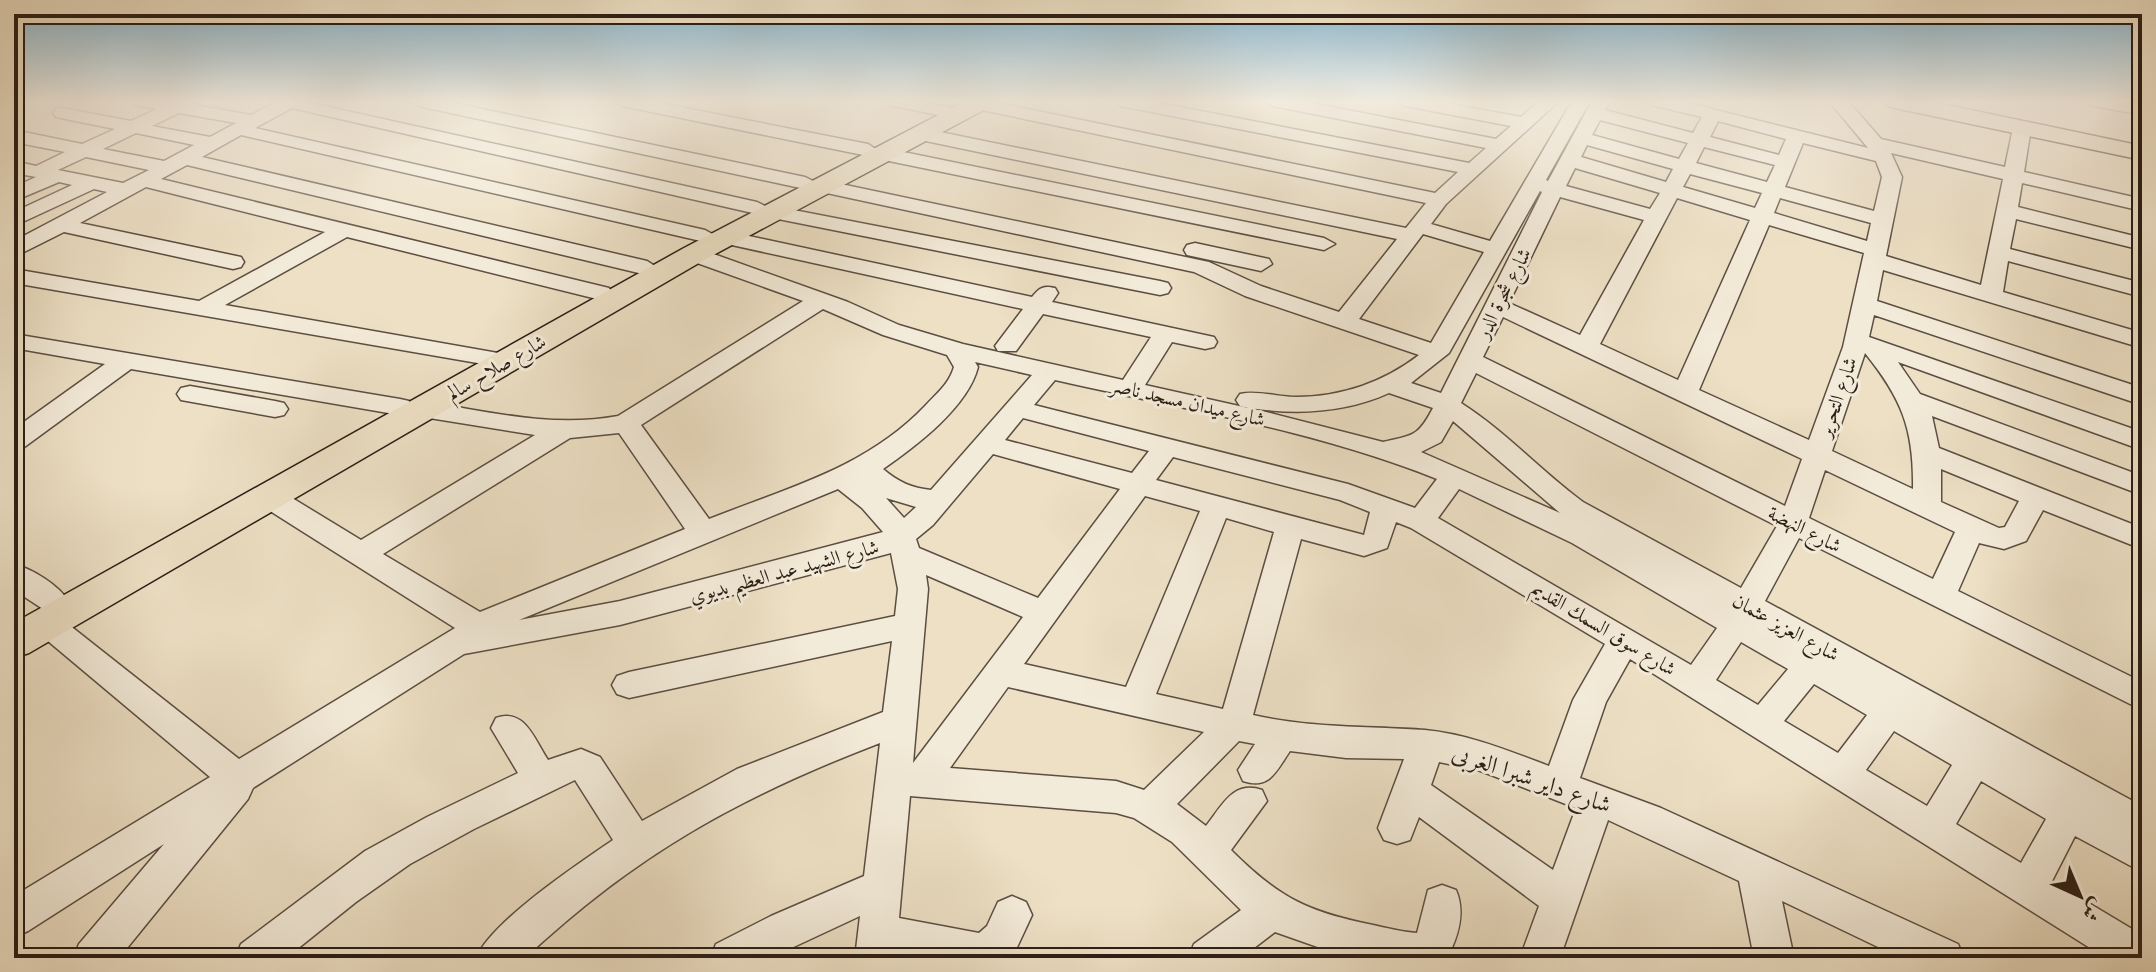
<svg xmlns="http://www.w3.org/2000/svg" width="2156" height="972" font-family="'Libre Caslon Text',Amiri,serif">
<rect width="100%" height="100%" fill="#ede0c5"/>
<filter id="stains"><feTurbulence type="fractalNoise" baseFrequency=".0025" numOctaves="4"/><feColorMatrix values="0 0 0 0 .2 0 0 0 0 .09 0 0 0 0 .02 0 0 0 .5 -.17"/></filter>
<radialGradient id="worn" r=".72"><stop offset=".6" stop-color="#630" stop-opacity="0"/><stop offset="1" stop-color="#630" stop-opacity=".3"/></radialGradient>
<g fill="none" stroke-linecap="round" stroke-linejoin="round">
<defs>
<path id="minor" d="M131,101H199L195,105L251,115L277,101H302L757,202L767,207L773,206L1160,281L1168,283L1171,288L1168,293L1160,295L773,218L763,213L757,214L292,108L255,128L705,230L716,236L705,242L241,135L202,157L647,261L658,268L647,275L187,165L161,179L609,288L612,293L609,298L601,300L347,237L225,305L498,353L501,358L498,363L489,365L14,283V269L199,301L325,232L146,187L80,223L241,257L244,262L241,267L233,269L64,232L14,257V241L107,192L94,189L14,226V212L72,185L59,182L14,201V187L36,177L14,173V161L36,166L65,152L14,142V130L82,144L115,129L56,117L53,113L56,109L62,108L131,121L157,109L134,105ZM179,113L236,123L210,137L152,126ZM136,133L194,145L164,161L103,149ZM86,157L149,170L123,183L58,170Z
M409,101H444L805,177L815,182L822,180L1209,262L1261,286L1339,312L1397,239L921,140L912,134L921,128L1406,228L1426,203L977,109L968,104L970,101H989L1435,193L1458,172L1121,106L1112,101H1149L1469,163L1486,148L1273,106L1264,101H1301L1496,139L1511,126L1405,106L1396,101H1435L1521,117L1539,101H1559L1446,204L1431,224L1490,241L1572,101H1590L1546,180L1548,181L1592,101H1610L1605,110L1693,133L1702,117L1652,105L1649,101H1680L1868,148L1829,101H1848L1881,139L2005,167L2013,128L2022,122L2029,124L2031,128L2024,172L2142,199V211L2022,183L2018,207L2142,238V250L2016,219L2010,249L2142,283V297L2008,261L2003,292L2142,333V348L1883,270L1877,301L2142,388V405L1874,315L1869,337L2142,432V450L1898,362L1920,394L2142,476V495L1932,416L1939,448L2142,528V549L2043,510L2026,541L2004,549L1979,543L1958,591L2142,682V710L1799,538L1765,601L2142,806V872L2075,836L2052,881L2142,935V958H2106L1630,659L1606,702L1580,778L1661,808L1958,944L1964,958H1901L1782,901L1794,958H1754L1739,881L1608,820L1560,958H1520L1539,906L1419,817L1410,840L1397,844L1384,840L1378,828L1404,759L1346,758L1290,751C1276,771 1270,790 1243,781L1238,770L1255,744L1239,741L1177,804L1206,826C1222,806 1233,780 1262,790L1267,801L1231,850C1279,898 1308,912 1373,925C1387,928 1402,932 1417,933L1428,890L1442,885L1456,890C1466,913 1458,937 1447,958H1349L1275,932L1241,958H1188L1194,944L1241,910L1172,842L1134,818L1116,813L910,796L899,918L979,933L987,926L998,902L1012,896L1026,902L1032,915L1012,958L895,956V958H855L860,916L770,958H710L716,944L771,916L864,876L880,743C739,797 636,854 525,958H476C492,921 578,864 613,840L575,780L474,829L410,864L356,902L286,958H235L241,944L365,851L427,817L518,773L491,728L496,718C525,708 534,739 548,760L581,749L600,757L642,821L737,769L883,712L892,641L629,698L617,694L612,685L617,676L629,672L895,616L898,589L891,553L620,625L464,654L253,788L248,799L119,958H73L79,944L164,844L28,931L14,937V896L210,777L36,631L31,623L36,615L46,611L14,590V564C32,569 59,585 69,602L64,610L54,613L239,759L455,628L259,504L255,497L259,490L269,487L279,490L361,540L535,435L423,417L414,415L411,410L400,415L131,369L23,448L14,451V429L105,364L14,348V334L400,399L409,401L412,406L423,401C488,412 553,428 618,416L803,301L686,259L683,254L694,247L848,302L899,325L963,344L1123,380L1151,337L1043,314L1016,351H998L995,346L1023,309L718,242L715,237L718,232L726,231L1032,297C1039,288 1043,285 1055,288L1058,293L1052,302L1214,337L1217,342L1214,347L1205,349L1172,342L1145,385L1248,408L1240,406L1236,400L1240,394C1257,390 1278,397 1296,397C1341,397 1384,382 1419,355L1245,296L1194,272L822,192L812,187L805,189L418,106ZM1600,120L1688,143L1679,159L1592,135ZM1718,121L1786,139L1779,155L1710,137ZM1803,143L1876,161L1882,177L1874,211L1785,187ZM1587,145L1673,169L1666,182L1581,157ZM1704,147L1775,165L1767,182L1696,163ZM1891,153L2003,179L1981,285L1886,256L1902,177ZM1575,168L1660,193L1650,209L1566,186ZM1690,174L1762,193L1755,208L1683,187ZM1540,191L1542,192L1441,393L1411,383L1449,353ZM1560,197L1644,220L1580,335L1509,303ZM1677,198L1750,220L1678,380L1600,344ZM1780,198L1871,223L1867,241L1774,213ZM1769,225L1864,253L1843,347L1809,440L1699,390ZM1423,234L1484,252L1431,343L1359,319ZM823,309L883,335L947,355L954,367C949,384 937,393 925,406C866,468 787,488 709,519L641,425ZM1503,317L1802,459L1785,506L1483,357ZM1865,353C1902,399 1914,429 1913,489L1832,451ZM975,362L1032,375L931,490C912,488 898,482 883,469C916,446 968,407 978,367ZM1476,373L1777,526L1741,588L1583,502C1541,471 1505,431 1461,403ZM1055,380C1182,409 1315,430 1437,479L1415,508L1348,484L1034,405ZM1389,393L1433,408C1418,437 1413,435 1383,442L1250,408C1297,415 1345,413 1389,393ZM1023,418L1149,451L1132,473L1005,440ZM1453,421L1560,513L1421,452L1441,442ZM619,433L685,529L480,612L383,554L570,438ZM993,454L1120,489L1038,598L919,548L916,539L933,525ZM1173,457L1340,500L1370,512L1364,535L1156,480ZM1941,469L2019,501L2005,527L1999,528L1941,502ZM1825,470L1955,532L1933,579L1809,518ZM838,489L862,508L883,532L620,601L519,620ZM1459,489L1572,543L1717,628L1691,665L1438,518ZM1145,496L1200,511L1126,687L1024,664ZM886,498L916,507L904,518ZM1226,518L1274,532L1223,709L1156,694ZM1396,522L1411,528L1605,644L1573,700L1549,766C1509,751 1468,734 1425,730C1367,726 1311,728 1253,715L1301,539L1364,556L1387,548ZM926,575L1023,617L913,763L928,589ZM1741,642L1788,669L1758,705L1716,680ZM1814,684L1867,715L1838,753L1784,721ZM1008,687L1204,732L1144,790L1116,781L950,768ZM1894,731L1952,765L1927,806L1866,770ZM1439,762L1478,770L1576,808L1553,870L1431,785ZM1981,781L2046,819L2021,863L1956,824Z
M613,101H649L868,144L877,150L884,148L1324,238L1335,244L1324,250L884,160L874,154L868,156L622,106Z
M886,101H921L949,107L952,111L943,116L889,105Z
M2086,101L2142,105V115L2089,105Z
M1195,243L1269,259L1272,264L1261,271L1187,255L1184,250L1187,245Z
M190,386L275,401L284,403L288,409L284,415L275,417L181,400L177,394L181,388Z"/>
<path id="major" d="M965,101H994L991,106L704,260L29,653L14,658V623L684,248Z
M1884,101H1928L2142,146V160L1895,108L1887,106Z"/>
</defs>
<use href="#minor" stroke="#5c4e42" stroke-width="3"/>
<use href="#major" stroke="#2b1e16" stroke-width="3"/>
<use href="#minor" fill="#f3ebd9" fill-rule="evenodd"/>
<use href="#major" fill="#ede0c5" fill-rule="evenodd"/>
</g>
<linearGradient id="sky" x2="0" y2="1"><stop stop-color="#88b8d2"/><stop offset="0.43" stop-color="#f7f1e5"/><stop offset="1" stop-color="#f7f1e5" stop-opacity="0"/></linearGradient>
<rect width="2156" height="237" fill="url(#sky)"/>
<g text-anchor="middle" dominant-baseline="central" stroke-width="6" stroke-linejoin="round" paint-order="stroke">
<g font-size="20" fill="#2b1e16" stroke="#f3ebd9">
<text transform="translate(1503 293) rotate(-63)">شارع شجرة الدر</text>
<text transform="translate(496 367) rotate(-30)">شارع صلاح سالم</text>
<text transform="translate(1837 397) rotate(-71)">شارع التحرير</text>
<text transform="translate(1188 402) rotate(13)">شارع ميدان مسجد ناصر</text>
<text transform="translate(1805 529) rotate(27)">شارع النهضة</text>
<text transform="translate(784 571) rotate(-15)">شارع الشهيد عبد العظيم بديوي</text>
<text transform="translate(1786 627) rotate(29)">شارع العزيز عثمان</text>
<text transform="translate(1604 628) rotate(31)">شارع سوق السمك القديم</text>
</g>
<g font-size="24" fill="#2b1e16" stroke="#f3ebd9">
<text transform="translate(1532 778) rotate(19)">شارع داير شبرا الغربى</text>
</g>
</g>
<rect width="2156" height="972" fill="none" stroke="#ede0c5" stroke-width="48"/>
<rect x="16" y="16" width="2124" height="940" fill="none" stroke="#2b1e16" stroke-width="4"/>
<rect x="24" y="24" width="2108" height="924" fill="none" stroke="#2b1e16" stroke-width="2"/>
<g transform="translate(2080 896) rotate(136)" stroke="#f3ebd9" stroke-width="6" paint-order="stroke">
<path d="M0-6L14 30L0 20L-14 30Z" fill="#2b1e16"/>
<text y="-12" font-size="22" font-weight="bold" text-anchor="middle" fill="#2b1e16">ش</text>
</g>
<rect width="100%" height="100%" filter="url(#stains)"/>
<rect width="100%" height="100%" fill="url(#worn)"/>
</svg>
